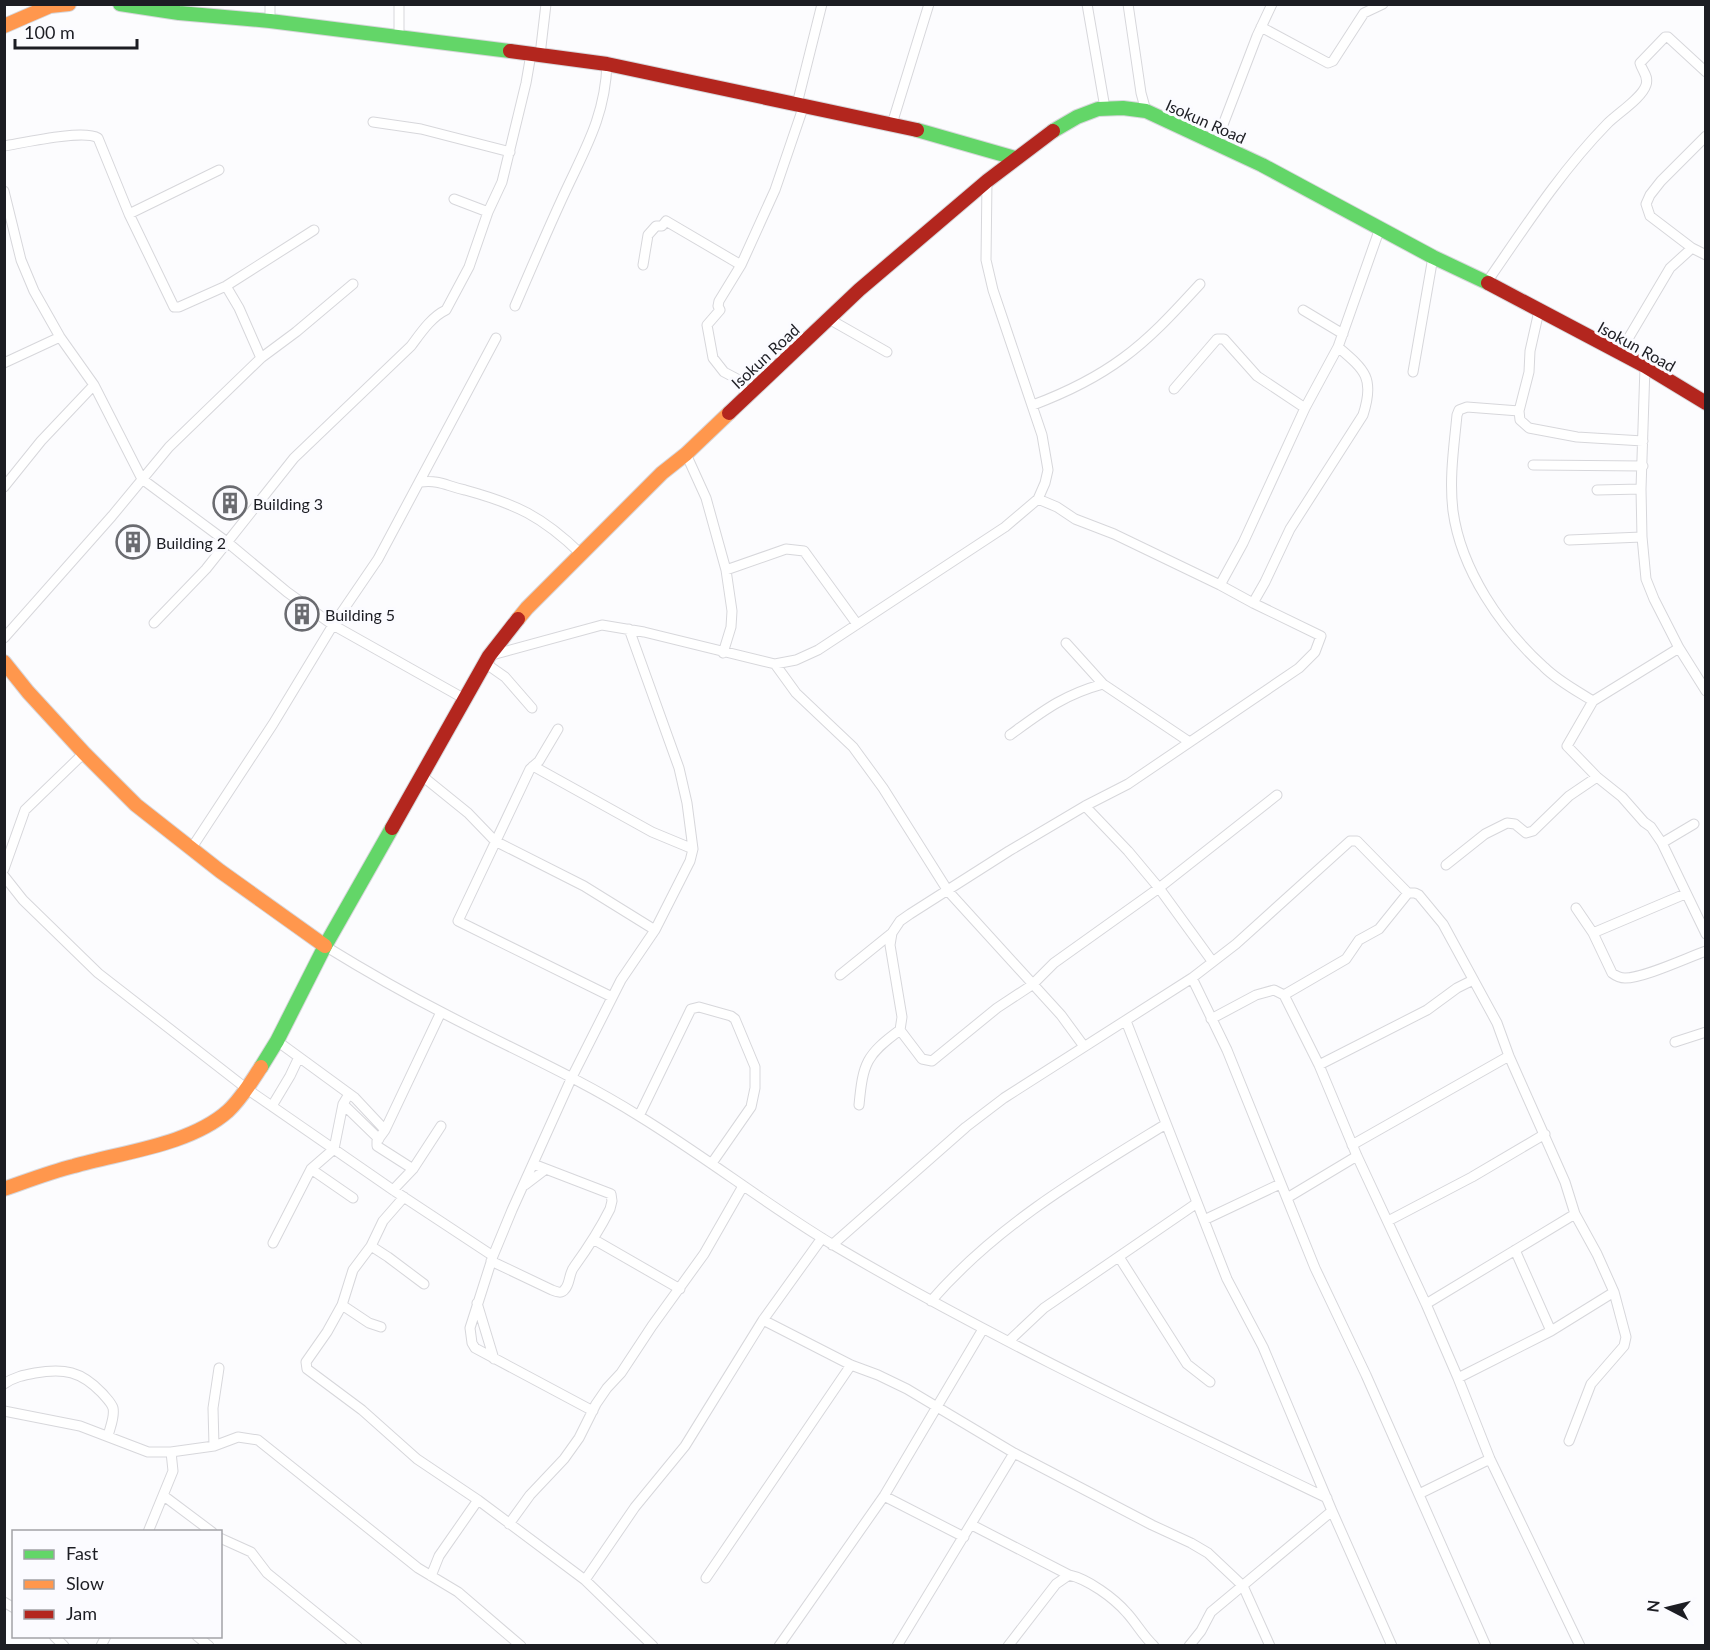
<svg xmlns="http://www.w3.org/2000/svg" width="1710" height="1650" font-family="Lato,sans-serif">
<rect width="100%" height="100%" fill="#fcfcfe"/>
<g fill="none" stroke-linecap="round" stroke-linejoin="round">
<defs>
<path id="street" d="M399,4V36
M1087,4L1105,108
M1128,4L1141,93L1146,111
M270,21V4
M1261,27L1328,63L1333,61L1364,13L1383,4
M540,55L546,4
M797,104L822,4
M373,122L421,129L510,152
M892,124L929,4
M1216,143L1257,36L1272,4
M4,146C23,143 83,129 98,138L129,214L174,307H179L226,286L314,230
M4,191L21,260L34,291L60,337L94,385L142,479L227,542L287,592L333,625L463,698
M454,199L488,212
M129,214L219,170
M1692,248L1706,255
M643,265L648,235L656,226H662L666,221L741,265
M1487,282C1525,227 1561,171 1607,124C1618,113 1642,98 1646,85C1649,76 1642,71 1640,63L1665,37H1668L1706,72
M226,286L239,308L261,358
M515,306C530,271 545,236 561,201C583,152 605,119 607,64
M1303,310L1343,334
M1539,311L1530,351L1529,372L1519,411L1520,420L1529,428L1577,437L1643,441
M829,319L887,352
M1619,354L1670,268L1692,248L1650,216L1646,204L1650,195L1661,181L1706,136
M4,363L60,337
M1645,366L1641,489L1642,537L1646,579L1654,599L1679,648L1706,691
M1413,372L1433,257
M1174,389L1217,339H1224L1257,376L1305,408
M749,394L744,391L741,381L724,372L713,358L707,325L720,310L718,306L719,301L741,265L775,190L804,105
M1033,405C1065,393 1096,378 1123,358C1152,337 1176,310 1200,284
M1519,411L1467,407L1459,410L1457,415C1454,446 1449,479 1453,511C1461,570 1501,628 1544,667C1558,681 1577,691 1593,701
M686,454L706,498L726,570L732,611L731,627L723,653
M1533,465L1643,466
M421,482C441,480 446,486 465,490C516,504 542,516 581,554
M4,487L41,441L94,385
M1597,490L1641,489
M1569,540L1642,537
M726,570L786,549L804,551L857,624
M1220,585L1243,543L1305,408L1338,347L1380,228
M1253,603L1265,582L1290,529L1363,415C1375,378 1365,370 1338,347
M154,623L206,569L294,458L411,346C420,334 431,317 446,310L469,267L488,212L502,182L526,83L531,54
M4,638L112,516L169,447L261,358L296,332L353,284
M1066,643L1103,684L1188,741
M1679,648L1593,701L1567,746L1597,777L1622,797L1644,822L1651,827L1662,843L1706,934
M492,655L602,625L644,632L775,664L796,660L818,650L1005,527L1038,499L1045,483L1048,470L1042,435L993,290L986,260L987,181
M485,663L505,677L532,708
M775,664L796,693L853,747L883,788L948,891L1061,1015L1083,1045
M558,729L539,761L530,769L458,921L612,997
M1010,735C1043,711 1063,695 1103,684
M533,766L652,832L693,849
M421,775L468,813L495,841L584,886L655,930
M1085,806L1128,851L1159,888L1212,961
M1662,843L1694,824
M191,849L273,724L333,625L378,559L496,338
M1446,865L1485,834L1507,823L1515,824L1526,833L1533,831L1569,796L1597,777
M4,869L25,810L84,753
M4,876L23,900L98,973L247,1089L393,1190L493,1256
M1576,908L1593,933L1612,973C1616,976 1620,978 1625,978C1644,978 1686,958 1706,951
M1593,933L1685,894
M325,946C364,970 404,993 445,1014C510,1048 577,1077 639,1116C706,1157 768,1206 835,1246C994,1340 1161,1418 1327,1498
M840,975L892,933L900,921L910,914L1009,851L1085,806L1128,784L1299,668L1315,652L1321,636L1253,603L1220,585L1114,534L1075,519L1057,507L1038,499
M1192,978L1227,1050L1315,1268L1366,1375L1486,1646
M1284,995L1346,959L1359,940L1379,929L1408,893
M1211,1019L1256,995L1274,990L1284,995L1319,1065L1357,1156L1426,1304L1458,1378L1490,1459L1580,1646
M1126,1021L1227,1279L1263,1347L1332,1511L1392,1646
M900,1030L922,1059L932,1061L997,1008L1032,985L1054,963L1159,888L1277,795
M277,1041L355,1098L385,1130
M1675,1042L1706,1032
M1319,1065L1427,1010L1457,988L1473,980
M343,1104L379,1139
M859,1105C863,1063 866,1055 900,1030L902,1017L890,945L892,933
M272,1106L290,1076L299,1057
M639,1116L691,1009L699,1007L731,1016L735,1019L755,1067V1088L751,1107L712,1163
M1352,1145L1509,1056
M311,1169L353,1198
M413,1169L377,1146V1141L385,1130L441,1012
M525,1185L546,1169
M393,1190L413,1169L441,1126
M404,1197L383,1221L371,1246L353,1270L342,1305L327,1332L306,1362L307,1369L362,1410L417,1459L478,1500L585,1580L653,1646
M1287,1198L1357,1156
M1204,1220L1280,1184
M1388,1221L1472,1177L1545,1134
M593,1239L680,1289
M273,1243L311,1169L334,1149L343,1104L349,1094
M832,1245L966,1127L1004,1098L1192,978L1236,944L1350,841H1357L1408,893H1415L1419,895L1443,924L1497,1023L1509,1056L1565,1182L1575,1214L1597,1254L1614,1292L1626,1337L1624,1346L1591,1384L1569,1441
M371,1246L388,1257L424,1284
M1515,1250L1551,1331
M1119,1257L1187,1364L1210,1382
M491,1261L552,1290C557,1292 562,1294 565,1289C570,1284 569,1273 574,1267C587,1249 600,1229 610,1209L612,1201L611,1194L533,1164
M931,1301C997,1225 1081,1176 1166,1124
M477,1303L494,1359
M1426,1304L1575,1214
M342,1305L369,1323L381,1327
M763,1320L851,1365L878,1375L907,1389L1014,1453L1152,1525L1191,1543L1208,1553L1243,1586L1270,1646
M1009,1341L1044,1308L1197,1203
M1458,1378L1551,1331L1614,1292
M4,1384C14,1377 24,1375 35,1373C64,1368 81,1371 102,1393C106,1398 111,1402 113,1408C115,1417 110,1427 108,1436
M4,1411L80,1426L148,1452H171L214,1446L238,1437L258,1440L418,1568L458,1592L521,1646
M593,1411L475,1348L472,1343L470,1328L493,1256L512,1210L572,1077L621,980L655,930L690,861L693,849L687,803L679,768L629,629
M214,1446L213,1408L219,1368
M1419,1494L1490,1459
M164,1496L212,1532
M884,1496L964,1537
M509,1524L530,1495L564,1459L579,1438L596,1404L607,1388L621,1373L652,1326L704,1254L743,1186
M972,1525L1069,1575C1088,1579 1114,1598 1127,1613C1137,1624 1143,1636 1154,1646
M148,1532L173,1471L171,1452
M220,1538L251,1552L267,1573L357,1646
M431,1576L439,1556L478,1500
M706,1578L851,1365
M585,1580L635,1507L685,1446L763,1320L822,1238
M4,1602L14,1608
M54,1636L64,1646
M197,1636L209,1646
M101,1646L106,1636
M779,1646L884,1496L983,1329
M897,1646L1014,1453
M1008,1646L1056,1584L1069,1575
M1189,1646L1201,1631L1211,1612L1332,1511"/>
<path id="fast" d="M120,4L179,13L270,21L510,51
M917,130L1015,158
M1053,131L1077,117L1098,109L1123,108L1146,111L1262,165L1433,257L1488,283
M261,1067L277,1041L325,946L392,828"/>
<path id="slow" d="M4,26L50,6L69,4
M518,619L527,608L662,473L686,454L729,413
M4,662L28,692L84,753L136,805L220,871L325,946
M4,1189C27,1181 50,1172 74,1166C122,1152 190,1145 228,1111C242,1098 251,1082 261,1067"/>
<path id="jam" d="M510,51L607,64L917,130
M1488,283L1645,366L1706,403
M729,413L859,290L987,181L1053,131
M392,828L489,656L518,619"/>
</defs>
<use href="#street" stroke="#d7d7db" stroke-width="11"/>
<use href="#fast" stroke="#d7d7db" stroke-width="16"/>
<use href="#slow" stroke="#d7d7db" stroke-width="16"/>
<use href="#jam" stroke="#d7d7db" stroke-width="16"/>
<use href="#street" stroke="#fff" stroke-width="9"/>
<use href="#fast" stroke="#63d668" stroke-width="14"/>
<use href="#slow" stroke="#ff974d" stroke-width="14"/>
<use href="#jam" stroke="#b3261e" stroke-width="14"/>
</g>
<defs>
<symbol id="building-ring" viewBox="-11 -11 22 22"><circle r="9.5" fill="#fbfbff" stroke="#6a6b70" stroke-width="1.5"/><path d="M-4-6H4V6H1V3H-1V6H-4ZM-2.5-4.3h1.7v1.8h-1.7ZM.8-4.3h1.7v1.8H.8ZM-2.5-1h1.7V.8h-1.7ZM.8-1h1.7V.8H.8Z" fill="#6a6b70"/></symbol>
</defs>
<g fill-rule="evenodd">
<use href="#building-ring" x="211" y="484" width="38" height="38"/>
<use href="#building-ring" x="114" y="523" width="38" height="38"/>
<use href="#building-ring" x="283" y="595" width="38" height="38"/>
</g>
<g text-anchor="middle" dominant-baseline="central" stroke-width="6" stroke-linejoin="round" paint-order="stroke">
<g font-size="16" fill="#1c1d23" stroke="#fbfbff">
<text transform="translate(1206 121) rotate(24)">Isokun Road</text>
<text transform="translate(1637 346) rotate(29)">Isokun Road</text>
<text transform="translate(765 356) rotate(-43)">Isokun Road</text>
</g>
<g font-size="16" fill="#1c1d23" stroke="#fbfbff" text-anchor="start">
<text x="253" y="503">Building 3</text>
<text x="156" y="542">Building 2</text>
<text x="325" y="614">Building 5</text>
</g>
</g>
<rect width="1710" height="1650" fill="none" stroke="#1c1d23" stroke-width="12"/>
<rect x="12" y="1530" width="210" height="108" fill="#fbfbff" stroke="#a2a2a7" stroke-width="1.5"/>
<rect x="24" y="1550" width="30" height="9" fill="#63d668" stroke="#a2a2a7" stroke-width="1.5"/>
<text x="66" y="1560" font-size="18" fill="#1c1d23">Fast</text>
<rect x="24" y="1580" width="30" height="9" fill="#ff974d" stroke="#a2a2a7" stroke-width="1.5"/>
<text x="66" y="1590" font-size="18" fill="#1c1d23">Slow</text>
<rect x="24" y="1610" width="30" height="9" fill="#b3261e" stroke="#a2a2a7" stroke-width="1.5"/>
<text x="66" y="1620" font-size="18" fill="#1c1d23">Jam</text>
<g transform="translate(1668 1608) rotate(277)" stroke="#fbfbff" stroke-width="4.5" paint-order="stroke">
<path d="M0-4.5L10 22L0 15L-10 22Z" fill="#1c1d23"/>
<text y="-9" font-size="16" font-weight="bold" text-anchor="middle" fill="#1c1d23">N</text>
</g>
<path d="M15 39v9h122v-9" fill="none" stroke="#1c1d23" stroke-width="3"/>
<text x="24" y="39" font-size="18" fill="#1c1d23" stroke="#fbfbff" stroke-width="4.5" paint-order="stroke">100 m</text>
</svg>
